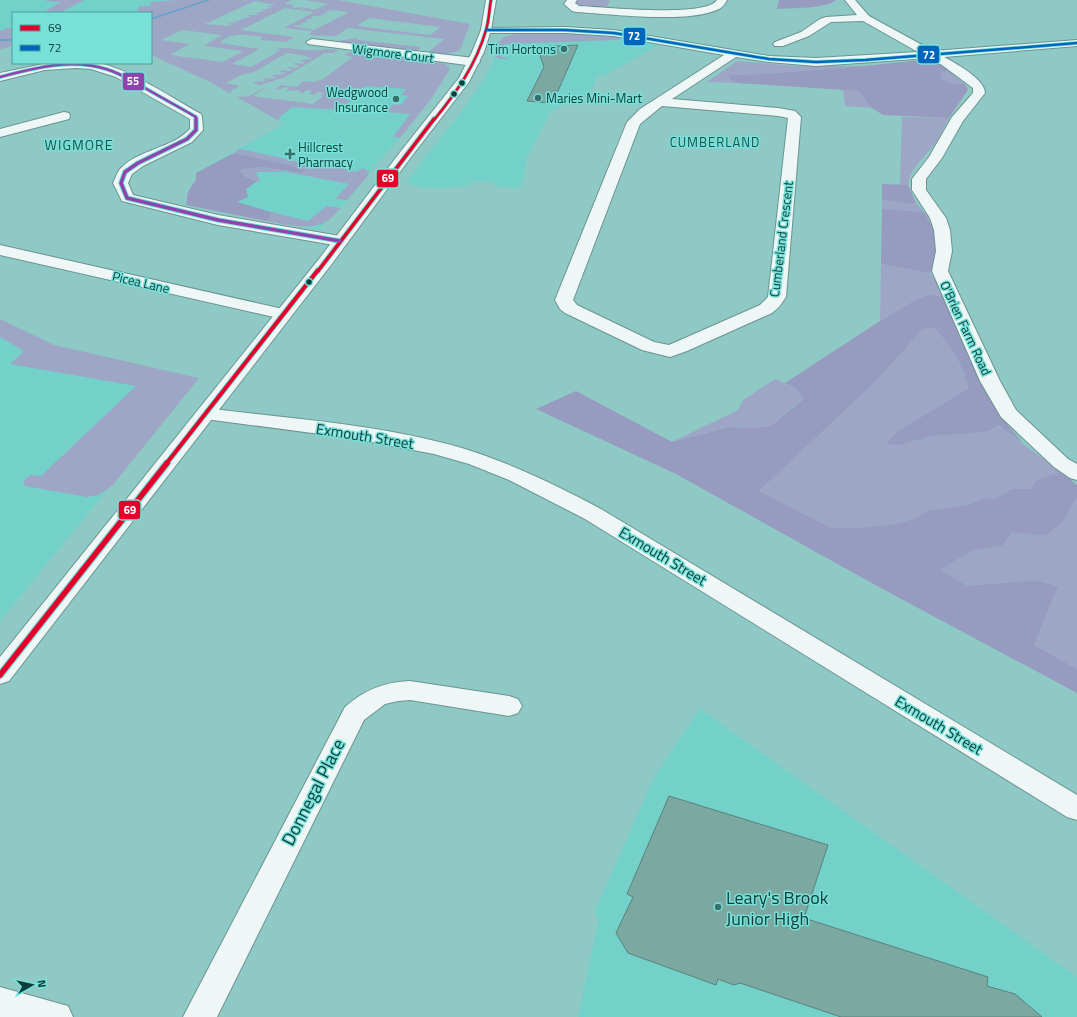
<svg xmlns="http://www.w3.org/2000/svg" width="1077" height="1017" font-family="'Titillium Web',sans-serif">
<rect width="100%" height="100%" fill="#8fc9c5"/>
<path fill="#74d1ca" d="M0,0H186L149,13H13V34L0,37Z
M554,33L623,37L660,44L605,75H597L591,93L551,111L527,158L523,180L519,188L496,186L497,184L488,182H472L468,186L442,188H424L407,183L409,178L461,112L482,82L490,68L500,41L503,38L518,34Z
M344,86L438,87L400,138L385,154L341,208L319,230L186,205L188,192L196,179V173L284,124L252,105L322,109Z
M0,319L54,345L199,378L0,621Z
M700,709L1077,977V1017H578L599,918L594,913L655,775Z"/>
<path fill="#9ea6c6" fill-rule="evenodd" d="M47,0H84L60,13H42L61,2L45,1Z
M176,0H292L285,3L286,4L284,5L292,4L291,5L294,6L292,8L303,7L301,9L307,8L313,10L329,4L304,0H338L470,24L460,50C450,55 439,54 427,53L444,39L348,28C344,30 340,34 336,36C334,37 314,35 309,35L312,31L284,28L314,12L285,8L241,30L294,37L286,42L260,40L262,37C247,35 231,31 220,43L260,49L232,64L251,67L281,50L275,49C287,46 295,50 307,50C317,51 328,48 338,50L334,53H325L283,78L256,86L259,84L252,83C257,80 261,83 267,80L263,79C267,77 272,80 276,77L271,76C277,73 281,76 286,73L280,72L282,70L290,71L293,69L286,68L289,67L296,68L299,66L293,64L295,63L302,64L306,62L299,61C304,58 307,61 312,58L306,57L307,56L287,53L254,72L241,75L226,83L240,86L232,90L231,94L210,82L151,55V13H137L139,6H150L151,2ZM255,1L276,5L267,6L272,8L260,10L266,11L254,13L259,14L256,15H246L250,17L239,19H245L232,22H238L227,24L232,25L230,26L205,24ZM333,10L349,12L314,30L293,26L304,24H299L309,21L304,20L315,18H311L313,16H323L319,15L328,13L325,12ZM369,18L441,27L430,35L357,26ZM182,30L222,35L204,46L243,51L223,62L170,55L190,44L161,40Z
M572,0H610L605,10L576,9Z
M7,28H13V45L0,50V31Z
M554,33C569,34 612,31 624,38L618,40L505,44L502,57L510,59H501L495,57C496,51 498,43 502,39C510,31 542,34 554,33Z
M357,38V40L421,47L416,51L345,43L337,41Z
M350,52L446,64L450,69L431,99L400,138L393,137L410,114L386,112L394,104L401,105L408,96L401,95L406,89L365,86L356,95H350L346,100H350L342,110L292,107L280,117L279,121L237,97L250,96L263,88H264L253,96L313,104L323,96L320,95L324,93L318,92L314,95L309,94L312,91L306,90L303,93L298,92L301,90L286,91L289,88L284,87L280,90L276,89L281,85L297,87L303,81L314,82L323,79L353,57L344,55Z
M737,61L797,66H865L763,74L730,75V80L738,83L707,82Z
M948,70L965,84H955L941,80V74Z
M843,90L860,91L872,108L845,106Z
M902,117L949,118C944,127 940,138 933,146C925,157 909,170 908,185H900Z
M240,149L328,168L331,166L356,172L363,168L369,172L367,177L347,200L335,199L349,184L287,172H256L260,181L256,182C249,176 245,178 238,170C255,166 270,168 287,172L289,165L234,153Z
M882,200L911,204L916,203L924,212L882,209Z
M327,206L341,208C337,211 334,216 330,219C312,233 285,224 266,221L270,217L271,212L308,221Z
M881,264L930,273L946,298L908,304L894,315L880,321Z
M0,319L54,345L199,378L112,486L99,495L87,497L25,486L23,482L30,475L41,476L136,386L10,364L24,351L0,337Z
M934,328C952,347 961,363 969,388L898,431L900,445L932,436L964,434L998,425L1061,472L1039,479L1031,489H1012L995,499L985,498L967,505L927,511L916,518L895,524L860,528H831L759,491L874,383L923,329Z
M775,379L797,389L803,398L771,426L753,428L729,427L672,442L738,410L743,400Z
M1077,497V669L1034,645L1058,586L1034,580L968,586L940,570L973,550L1002,546L1012,532L1045,536Z"/>
<path fill="#969bbf" d="M779,0H836C826,9 791,8 777,9Z
M921,60C932,60 940,62 948,70L941,74V80L955,84H965L968,90L949,118L883,115L872,108L859,91L738,83L730,80V75L763,74L865,66Z
M234,153L289,165L305,171C295,174 284,170 274,169C262,167 250,167 239,170C244,178 250,177 256,182L246,189L248,197L237,202L271,212L270,217L266,221L186,205L188,192L196,179V173Z
M882,184L908,185L916,203L911,204L882,200Z
M882,209L924,212C937,229 939,253 930,273L881,264Z
M933,295L946,298L970,348L988,395L1002,418L1023,443L998,425L989,431L964,434L932,436L900,445L886,444L898,431L969,388C961,362 952,347 934,328L923,329L874,383L759,491L831,528H860L895,524L916,518L927,511L967,505L985,498L995,499L1012,489H1031L1038,479L1061,472L1077,485V497L1062,522L1045,536L1012,532L1002,546L973,550L940,570L968,586L1034,580L1058,586L1034,645L1077,669V693L877,586L676,474L536,409L576,391L672,442L729,427L753,428L771,426L803,399L797,389L785,383L880,321C898,313 913,297 933,295Z"/>
<g fill="none" stroke-linecap="round" stroke-linejoin="round">
<path fill="#67a3ca" fill-rule="evenodd" d="M206,0H211L151,20V18Z
M0,39H13V41H0Z"/>
</g>
<path fill="#7ba9a1" stroke="#59827c" d="M578,45L558,91H554L550,103L527,101L544,67L537,47Z
M669,796L828,845L804,918L988,977L987,986L1015,994L1042,1017H841L740,983L734,985L718,979L716,985L628,953L616,933L633,897L627,894Z"/>
<g fill="none" stroke-linecap="round" stroke-linejoin="round">
<defs>
<path id="minor" d="M567,0H577L575,3L579,6C602,7 706,18 717,0H727C725,4 723,7 719,9C689,24 612,14 576,12L572,11L564,4Z
M845,0H855L869,16L933,51L1077,40V46L944,57C955,63 985,79 985,93L963,121L942,158L926,179V190L946,218L950,230L952,251L948,271L1000,381L1016,410L1068,459L1077,464V480L1070,478L1054,467L1001,417L980,381L932,271L936,251L934,230L930,218L912,190V179L929,157L952,117L973,93V88L942,65L929,58L816,66L769,62L736,57L672,99L778,108L795,111L801,117L786,297L779,307L772,313L687,351L670,357L642,350L565,313L560,309L555,300L627,122L640,109L724,55L614,36L565,33H486L482,32L481,30L482,28L565,27L614,30L769,56L816,58L918,52L863,21L831,22L809,36L783,46H775L773,44L775,42L801,32L820,19L826,17L857,15ZM662,106L778,116L788,118L768,297L760,305L669,345L654,342L577,305L573,300L640,124Z
M312,39L474,58L478,60L480,62L478,64L474,66L308,44L306,42Z
M48,63C64,63 81,61 97,63C127,67 173,99 201,114L202,117L203,130L192,142L143,166L132,174L128,183L133,195L218,215L340,236L346,238L348,241L346,244L340,246L218,225L122,201L113,183C115,179 117,173 120,169C139,149 171,149 190,129V119L116,77L91,69L76,68L45,70L0,81V73Z
M64,112L69,113L70,116L69,119L0,137V129Z
M0,245L283,309L289,310L292,314L289,318L283,319L0,255Z
M205,408C291,419 382,424 465,449C513,464 557,486 601,509L1077,795V820L1067,817L585,519L509,480L469,464L434,454L350,438L198,418L195,414L198,410Z
M410,681L509,696L518,699L522,706L518,713L509,716L410,700L398,701L385,704L364,720L217,1017H183L345,707C364,690 384,682 410,681Z
M0,987L68,1006L73,1017H0Z"/>
<path id="major" d="M486,0H496L491,30L484,52L469,82L411,157L331,265L9,681L0,684V657L319,259L401,151L459,78L472,52L481,30Z"/>
</defs>
<use href="#minor" stroke="#6a9491" stroke-width="2"/>
<use href="#major" stroke="#6a9491" stroke-width="2"/>
<use href="#minor" fill="#eef7f6" fill-rule="evenodd"/>
<use href="#major" fill="#eef7f6" fill-rule="evenodd"/>
<defs>
<path id="bus-1-far3" d="M434,120C456,93 476,65 486,30C489,21 489,10 491,0"/>
<path id="bus-1-far2" d="M318,271L434,119"/>
<path id="bus-1-far1" d="M166,464L318,270"/>
<path id="bus-1" d="M0,675L167,463"/>
<path id="bus-2" d="M486,30H565L614,33L769,59L816,62L865,60L1077,43"/>
<path id="bus-3-far1" d="M0,77C34,68 72,58 106,69C120,73 132,81 145,88C162,98 179,107 196,117V120"/>
<path id="bus-3" d="M196,119V130L187,139L138,163L125,172L121,183L127,198L218,220L340,241"/>
</defs>
<use href="#bus-1-far3" stroke="#77e1d9" stroke-width="4"/>
<use href="#bus-1-far2" stroke="#77e1d9" stroke-width="5.5"/>
<use href="#bus-1-far1" stroke="#77e1d9" stroke-width="6"/>
<use href="#bus-1" stroke="#77e1d9" stroke-width="8"/>
<use href="#bus-2" stroke="#77e1d9" stroke-width="4"/>
<use href="#bus-3-far1" stroke="#77e1d9" stroke-width="4"/>
<use href="#bus-3" stroke="#77e1d9" stroke-width="5.5"/>
<use href="#bus-1-far3" stroke="#e4002b" stroke-width="2.5"/>
<use href="#bus-1-far2" stroke="#e4002b" stroke-width="3.5"/>
<use href="#bus-1-far1" stroke="#e4002b" stroke-width="4"/>
<use href="#bus-1" stroke="#e4002b" stroke-width="5.5"/>
<use href="#bus-2" stroke="#0065bd" stroke-width="2.5"/>
<use href="#bus-3-far1" stroke="#8e44ad" stroke-width="2.5"/>
<use href="#bus-3" stroke="#8e44ad" stroke-width="3.5"/>
</g>
<g fill="#3a6e6b" stroke="#77e1d9" stroke-width="1.5">
<circle cx="564" cy="49" r="4"/>
<circle cx="538" cy="98" r="4"/>
<circle cx="396" cy="99" r="4"/>
<path d="M288 148h4v4h4v4h-4v4h-4v-4h-4v-4h4z"/>
<circle cx="718" cy="907" r="4"/>
</g>
<g fill="#0d3d3a" stroke="#77e1d9" stroke-width="1.5">
<circle cx="462" cy="83" r="3.5"/>
<circle cx="454" cy="94" r="3.5"/>
<circle cx="309" cy="282" r="3.5"/>
</g>
<g text-anchor="middle" dominant-baseline="central" stroke-width="3" stroke-linejoin="round" paint-order="stroke">
<g font-size="13" fill="#0d3d3a" stroke="#77e1d9" text-anchor="end">
<text x="556" y="49">Tim Hortons</text>
<text x="388" y="92">Wedgwood<tspan x="388" dy="15">Insurance</tspan></text>
<text x="546" y="98" text-anchor="start">Maries Mini-Mart</text>
<text x="298" y="147" text-anchor="start">Hillcrest<tspan x="298" dy="15">Pharmacy</tspan></text>
</g>
<g font-size="13" fill="#0d3d3a" stroke="#77e1d9">
<text transform="translate(393 53) rotate(7)">Wigmore Court</text>
<text transform="translate(781 239) rotate(-83)">Cumberland Crescent</text>
<text transform="translate(141 282) rotate(13)">Picea Lane</text>
<text transform="translate(966 328) rotate(65)">O'Brien Farm Road</text>
</g>
<g font-size="13" letter-spacing="1" fill="#18524f" stroke="#77e1d9">
<text x="715" y="142">CUMBERLAND</text>
</g>
<g font-size="14" letter-spacing="1" fill="#18524f" stroke="#77e1d9">
<text x="79" y="144">WIGMORE</text>
</g>
<g font-size="15" fill="#0d3d3a" stroke="#77e1d9">
<text transform="translate(365 436) rotate(9)">Exmouth Street</text>
<text transform="translate(663 556) rotate(31)">Exmouth Street</text>
<text transform="translate(939 725) rotate(31)">Exmouth Street</text>
</g>
<g font-size="18" fill="#0d3d3a" stroke="#77e1d9">
<text transform="translate(313 792) rotate(-63)">Donnegal Place</text>
</g>
<g font-size="18" fill="#0d3d3a" stroke="#77e1d9" text-anchor="start">
<text x="726" y="897">Leary's Brook<tspan x="726" dy="21">Junior High</tspan></text>
</g>
</g>
<g stroke="#77e1d9" stroke-width="1.5">
<rect x="623" y="27" width="23" height="19" rx="4" fill="#0065bd"/>
<rect x="917" y="45" width="23" height="19" rx="4" fill="#0065bd"/>
<rect x="122" y="72" width="23" height="19" rx="4" fill="#8e44ad"/>
<rect x="376" y="169" width="23" height="19" rx="4" fill="#e4002b"/>
<rect x="118" y="500" width="23" height="20" rx="4" fill="#e4002b"/>
</g>
<g font-size="11" text-anchor="middle" font-weight="bold" fill="#fff">
<text x="634" y="40">72</text>
<text x="929" y="59">72</text>
<text x="133" y="85">55</text>
<text x="388" y="182">69</text>
<text x="130" y="514">69</text>
</g>
<rect x="12" y="12" width="140" height="52" fill="#77e1d9" stroke="#4d9f99"/>
<rect x="20" y="25" width="20" height="6" fill="#e4002b" stroke="#4d9f99"/>
<text x="48" y="32" font-size="12" fill="#0d3d3a">69</text>
<rect x="20" y="45" width="20" height="6" fill="#0065bd" stroke="#4d9f99"/>
<text x="48" y="52" font-size="12" fill="#0d3d3a">72</text>
<g transform="translate(32 985) rotate(82)" stroke="#77e1d9" stroke-width="3" paint-order="stroke">
<path d="M0-3L7 15L0 10L-7 15Z" fill="#0d3d3a"/>
<text y="-6" font-size="11" font-weight="bold" text-anchor="middle" fill="#0d3d3a">N</text>
</g>
</svg>
